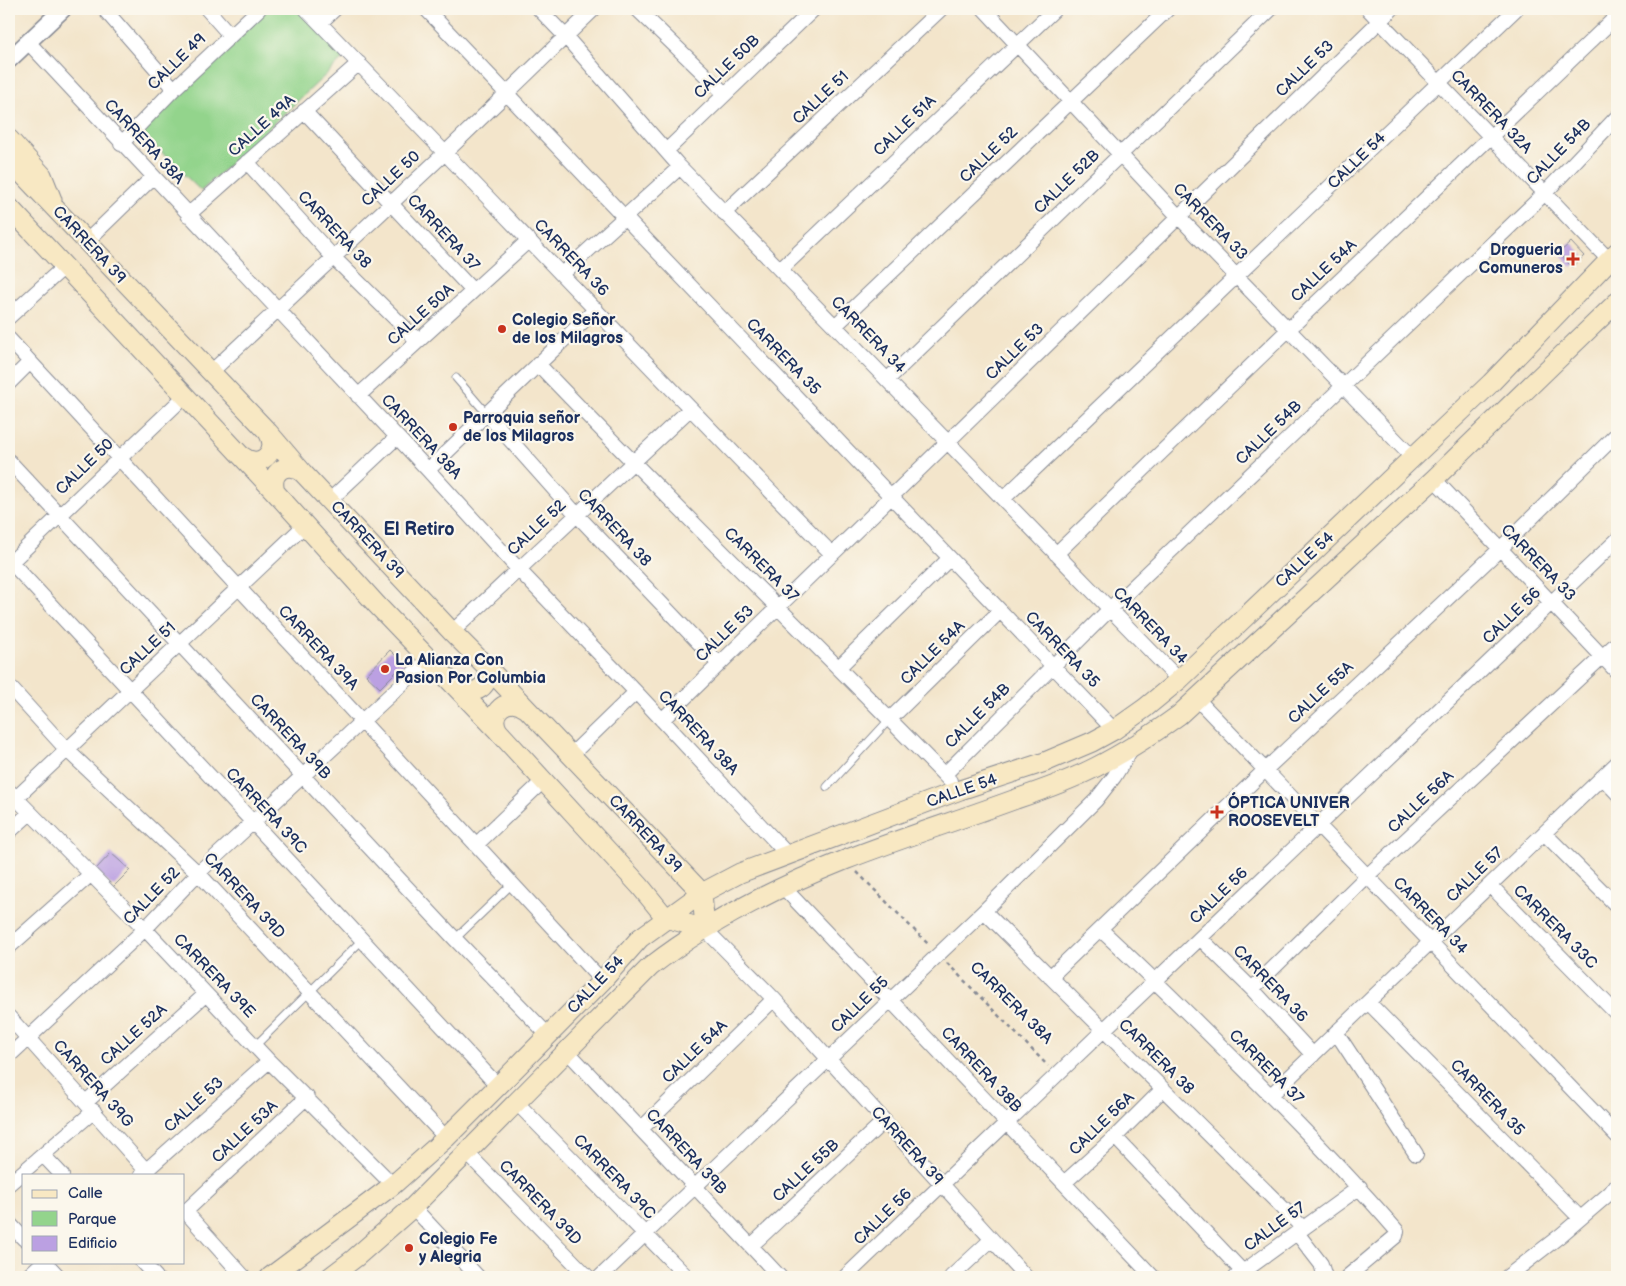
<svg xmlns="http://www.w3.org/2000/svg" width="1626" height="1286" font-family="'Balsamiq Sans',sans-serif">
<rect width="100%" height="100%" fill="#fbf7ec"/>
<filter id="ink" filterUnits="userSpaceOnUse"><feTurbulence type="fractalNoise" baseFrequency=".02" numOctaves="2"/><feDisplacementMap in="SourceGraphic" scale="10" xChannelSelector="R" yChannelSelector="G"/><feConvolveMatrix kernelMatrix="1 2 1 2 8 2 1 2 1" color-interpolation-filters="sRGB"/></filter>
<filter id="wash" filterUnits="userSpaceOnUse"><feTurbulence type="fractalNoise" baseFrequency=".0096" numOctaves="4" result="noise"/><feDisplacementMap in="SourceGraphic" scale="20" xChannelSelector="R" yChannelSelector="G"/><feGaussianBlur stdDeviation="1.12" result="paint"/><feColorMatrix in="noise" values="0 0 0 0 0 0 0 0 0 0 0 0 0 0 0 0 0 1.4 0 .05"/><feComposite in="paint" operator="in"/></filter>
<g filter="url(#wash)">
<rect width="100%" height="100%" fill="#f3e5cb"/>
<path fill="#93d48c" stroke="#578275" d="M268,9H299L347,55L201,191L140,131Z"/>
<g id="blocks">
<path fill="#bba0e2" d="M1571,242L1584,256L1572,267L1559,253Z
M390,650L404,664L380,688L366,675Z
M111,853L130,870L113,887L95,870Z"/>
</g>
</g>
<g filter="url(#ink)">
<use href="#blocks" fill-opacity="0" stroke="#878a94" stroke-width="1"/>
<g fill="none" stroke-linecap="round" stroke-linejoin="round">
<defs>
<path id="service" d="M456,378L487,414
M827,787L889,720
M455,939L512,884
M256,1045L362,940"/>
<path id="minor" d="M104,9L174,89
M207,9L230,35
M306,9C482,190 655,374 832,554
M426,9L1114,730
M539,9L566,37L680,167L1179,680
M637,9L725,94
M984,9L1178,216L1413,458
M1368,9L1610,261
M320,23L335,9
M28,42L428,470L519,570L636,692L789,856
M304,111L473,291
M121,144L174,89L259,9
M666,151L814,9
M247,162L333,257L418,341
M724,213L941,9
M188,215L359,63
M86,242L153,177
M780,270L1055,9
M562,274L680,167
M9,317L65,266
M835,326L1168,9
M9,339L602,981
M538,364C673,506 814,641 950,781
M210,373L445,153L594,9
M887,380L1271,9
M9,383L30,362
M358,396L529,240
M487,414L577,515L719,664
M9,461L455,939L548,1035
M428,470L596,309
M1434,479L1617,672
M1003,499L1516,9
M330,500L397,437
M1056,554L1288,330L1617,16
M9,560L498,1086
M9,564L185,396
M452,632L690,409
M838,668L950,558
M9,686L67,750L198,873L446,1138
M1197,699L1617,1136
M662,720L1392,9
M889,720L1000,611
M571,755L636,692
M944,775L1110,609L1545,193L1617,117
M1602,777L1617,793
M9,791L145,929L269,1061L393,1185
M16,798L305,525
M9,832L30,813
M1544,833L1617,906
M476,845L543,781
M1490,885L1617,1014
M783,887L1153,1277
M984,911L1303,1228
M705,929L774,999L1026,1277
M1100,929C1151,976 1200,1025 1249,1074C1300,1125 1350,1176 1397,1231L1396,1236L1347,1277
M1200,938L1252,989L1313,1055
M9,947L90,875
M1050,977L1265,770L1500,549L1617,434
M1252,989L1367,876L1617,643
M1368,1002L1580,1218
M9,1017L150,1175
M1336,1032L1416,1154
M567,1051L780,1277
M9,1056L145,929L198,873L429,659
M1270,1096L1617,763
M86,1102L206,994
M516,1102L687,1277
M641,1129L774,999
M1115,1137L1243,1272
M466,1152L588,1277
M43,1155L62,1175
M141,1175L269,1061
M1064,1183L1115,1137L1163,1089
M9,1184L94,1111
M413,1207L478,1277
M184,1210L244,1277
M185,1212L307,1097
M9,1223L24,1239
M1297,1233L1321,1264L1325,1277
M751,1246L884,1121
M45,1262L59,1277
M142,1262L156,1277
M27,1277L43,1262
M600,1277L984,911L1096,800L1114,777L1132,748
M845,1277L1617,540
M951,1277L991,1240
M1236,1277L1360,1187
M1507,1277L1561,1235L1610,1193L1617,1184"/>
<path id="tertiary" d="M9,60L63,9"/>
<path id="secondary" d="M9,139L42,175L52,200
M9,160L268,432L303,473L452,632L486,666L702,893L705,929
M9,207L275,492L377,605L498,731L640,886L666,918L705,929
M242,456C260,470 280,452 268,432
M275,492C269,471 287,460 303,473
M456,687C473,699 493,686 486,666
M498,731C487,712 508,695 525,708
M270,1277L393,1185L446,1138L498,1086L602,981L640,938L702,893L740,873L960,790L1045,762L1092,742L1114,730L1145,708L1179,680L1491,383L1617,252
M330,1277L355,1258L413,1207L650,967C709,921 775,888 845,860C901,838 959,820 1016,799C1043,790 1071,780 1096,767C1126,752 1153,734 1179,715L1434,479L1617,302"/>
</defs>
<use href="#service" stroke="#878a94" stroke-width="9"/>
<use href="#minor" stroke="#878a94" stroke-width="16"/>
<use href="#tertiary" stroke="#878a94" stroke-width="19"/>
<use href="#secondary" stroke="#878a94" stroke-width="21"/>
<path stroke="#878a94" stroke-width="2.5" stroke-dasharray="4 4" stroke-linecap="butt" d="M857,872L929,945
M947,963L1048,1066"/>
<use href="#service" stroke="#fff" stroke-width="7"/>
<use href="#minor" stroke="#fff" stroke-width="14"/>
<use href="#tertiary" stroke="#fff" stroke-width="16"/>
<use href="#secondary" stroke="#f8e8c3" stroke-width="19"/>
</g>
</g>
<g fill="#c8321e" stroke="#fbf7ec" stroke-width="2">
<path d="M1570.5 251.5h5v5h5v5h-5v5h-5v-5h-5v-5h5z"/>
<circle cx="502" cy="329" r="5"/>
<circle cx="453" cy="427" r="5"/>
<circle cx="385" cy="669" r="5"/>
<path d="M1214.5 804.5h5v5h5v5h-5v5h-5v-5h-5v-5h5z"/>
<circle cx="409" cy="1248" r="5"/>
</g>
<g text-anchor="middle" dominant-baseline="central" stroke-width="4.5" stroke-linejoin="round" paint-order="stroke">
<g font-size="16" fill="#1b2f5e" stroke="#fbf7ec">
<text transform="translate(177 62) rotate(-44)">CALLE 49</text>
<text transform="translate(727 67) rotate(-44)">CALLE 50B</text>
<text transform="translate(1305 69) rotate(-44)">CALLE 53</text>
<text transform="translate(821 98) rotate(-43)">CALLE 51</text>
<text transform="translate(1491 112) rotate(46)">CARRERA 32A</text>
<text transform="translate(262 126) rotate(-42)">CALLE 49A</text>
<text transform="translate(905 126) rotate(-44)">CALLE 51A</text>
<text transform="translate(144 142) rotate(47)">CARRERA 38A</text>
<text transform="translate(1559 152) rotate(-46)">CALLE 54B</text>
<text transform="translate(989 155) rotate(-44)">CALLE 52</text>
<text transform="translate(1357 161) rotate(-44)">CALLE 54</text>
<text transform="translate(391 179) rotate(-43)">CALLE 50</text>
<text transform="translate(1067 182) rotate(-44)">CALLE 52B</text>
<text transform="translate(1210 222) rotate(46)">CARRERA 33</text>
<text transform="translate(334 230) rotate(47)">CARRERA 38</text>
<text transform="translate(443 233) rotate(47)">CARRERA 37</text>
<text transform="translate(89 245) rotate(47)">CARRERA 39</text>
<text transform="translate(571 258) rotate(46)">CARRERA 36</text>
<text transform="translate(1324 271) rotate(-43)">CALLE 54A</text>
<text transform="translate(421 315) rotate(-42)">CALLE 50A</text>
<text transform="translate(868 335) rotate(46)">CARRERA 34</text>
<text transform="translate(1015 352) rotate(-44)">CALLE 53</text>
<text transform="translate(783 357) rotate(46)">CARRERA 35</text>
<text transform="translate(1269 433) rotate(-44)">CALLE 54B</text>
<text transform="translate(421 437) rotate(47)">CARRERA 38A</text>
<text transform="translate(85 467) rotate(-44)">CALLE 50</text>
<text transform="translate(537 528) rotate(-43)">CALLE 52</text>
<text transform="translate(614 528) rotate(47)">CARRERA 38</text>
<text transform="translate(367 540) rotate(47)">CARRERA 39</text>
<text transform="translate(1305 560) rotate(-43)">CALLE 54</text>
<text transform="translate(1538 563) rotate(46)">CARRERA 33</text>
<text transform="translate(761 565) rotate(45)">CARRERA 37</text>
<text transform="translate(1512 616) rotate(-44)">CALLE 56</text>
<text transform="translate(1150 626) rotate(46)">CARRERA 34</text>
<text transform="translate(725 634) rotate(-44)">CALLE 53</text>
<text transform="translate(318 648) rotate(47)">CARRERA 39A</text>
<text transform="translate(148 649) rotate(-43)">CALLE 51</text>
<text transform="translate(1062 650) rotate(46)">CARRERA 35</text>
<text transform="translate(933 653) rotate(-45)">CALLE 54A</text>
<text transform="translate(1321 693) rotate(-43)">CALLE 55A</text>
<text transform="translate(978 716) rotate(-45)">CALLE 54B</text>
<text transform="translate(698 733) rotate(47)">CARRERA 38A</text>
<text transform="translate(290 737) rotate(47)">CARRERA 39B</text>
<text transform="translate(962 791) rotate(-19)">CALLE 54</text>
<text transform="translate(1421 802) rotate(-43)">CALLE 56A</text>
<text transform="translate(266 811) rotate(47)">CARRERA 39C</text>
<text transform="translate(645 834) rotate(47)">CARRERA 39</text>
<text transform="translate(1475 875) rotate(-44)">CALLE 57</text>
<text transform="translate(152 896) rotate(-46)">CALLE 52</text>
<text transform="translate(244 896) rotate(47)">CARRERA 39D</text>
<text transform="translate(1219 896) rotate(-44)">CALLE 56</text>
<text transform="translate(1430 916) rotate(46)">CARRERA 34</text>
<text transform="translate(1555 927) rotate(45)">CARRERA 33C</text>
<text transform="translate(214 976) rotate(46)">CARRERA 39E</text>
<text transform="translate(1270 984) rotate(46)">CARRERA 36</text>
<text transform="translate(596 985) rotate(-46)">CALLE 54</text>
<text transform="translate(1011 1003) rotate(45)">CARRERA 38A</text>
<text transform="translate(860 1005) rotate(-44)">CALLE 55</text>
<text transform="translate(134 1035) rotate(-42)">CALLE 52A</text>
<text transform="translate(695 1052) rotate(-44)">CALLE 54A</text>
<text transform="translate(1156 1057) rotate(45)">CARRERA 38</text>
<text transform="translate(1266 1067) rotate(45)">CARRERA 37</text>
<text transform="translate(981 1070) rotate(47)">CARRERA 38B</text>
<text transform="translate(93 1084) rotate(48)">CARRERA 39G</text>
<text transform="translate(1487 1098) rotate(46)">CARRERA 35</text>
<text transform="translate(194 1105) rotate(-42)">CALLE 53</text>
<text transform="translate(1102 1124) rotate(-44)">CALLE 56A</text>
<text transform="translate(245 1132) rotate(-43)">CALLE 53A</text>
<text transform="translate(907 1146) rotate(48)">CARRERA 39</text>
<text transform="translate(686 1152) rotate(47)">CARRERA 39B</text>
<text transform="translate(806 1171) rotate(-43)">CALLE 55B</text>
<text transform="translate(614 1177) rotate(46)">CARRERA 39C</text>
<text transform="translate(540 1203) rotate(46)">CARRERA 39D</text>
<text transform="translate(883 1217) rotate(-44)">CALLE 56</text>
<text transform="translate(1275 1227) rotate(-36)">CALLE 57</text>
</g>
<g font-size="16" font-weight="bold" fill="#1b2f5e" stroke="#fbf7ec" text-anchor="start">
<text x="1563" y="250" text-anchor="end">Drogueria<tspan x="1563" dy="18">Comuneros</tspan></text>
<text x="512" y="320">Colegio Señor<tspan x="512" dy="18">de los Milagros</tspan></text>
<text x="463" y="418">Parroquia señor<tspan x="463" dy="18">de los Milagros</tspan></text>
<text x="395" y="660">La Alianza Con<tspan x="395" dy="18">Pasion Por Columbia</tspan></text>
<text x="1228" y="803">ÓPTICA UNIVER<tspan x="1228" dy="18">ROOSEVELT</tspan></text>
<text x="419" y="1239">Colegio Fe<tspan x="419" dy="18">y Alegria</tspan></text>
</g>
<g font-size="18" font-weight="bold" fill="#1b2f5e" stroke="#fbf7ec">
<text x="419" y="529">El Retiro</text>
</g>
</g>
<rect width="1626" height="1286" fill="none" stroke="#fbf7ec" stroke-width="30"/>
<rect x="22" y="1174" width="162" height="90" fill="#fbf7ec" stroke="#a1a7b3"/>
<rect x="32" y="1190" width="25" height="8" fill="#f8e8c3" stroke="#a1a7b3"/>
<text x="68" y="1198" font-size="15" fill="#1b2f5e">Calle</text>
<rect x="32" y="1211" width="25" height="15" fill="#93d48c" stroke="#a1a7b3"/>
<text x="68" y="1224" font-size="15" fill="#1b2f5e">Parque</text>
<rect x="32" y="1236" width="25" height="15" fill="#bba0e2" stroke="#a1a7b3"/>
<text x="68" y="1248" font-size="15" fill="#1b2f5e">Edificio</text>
</svg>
